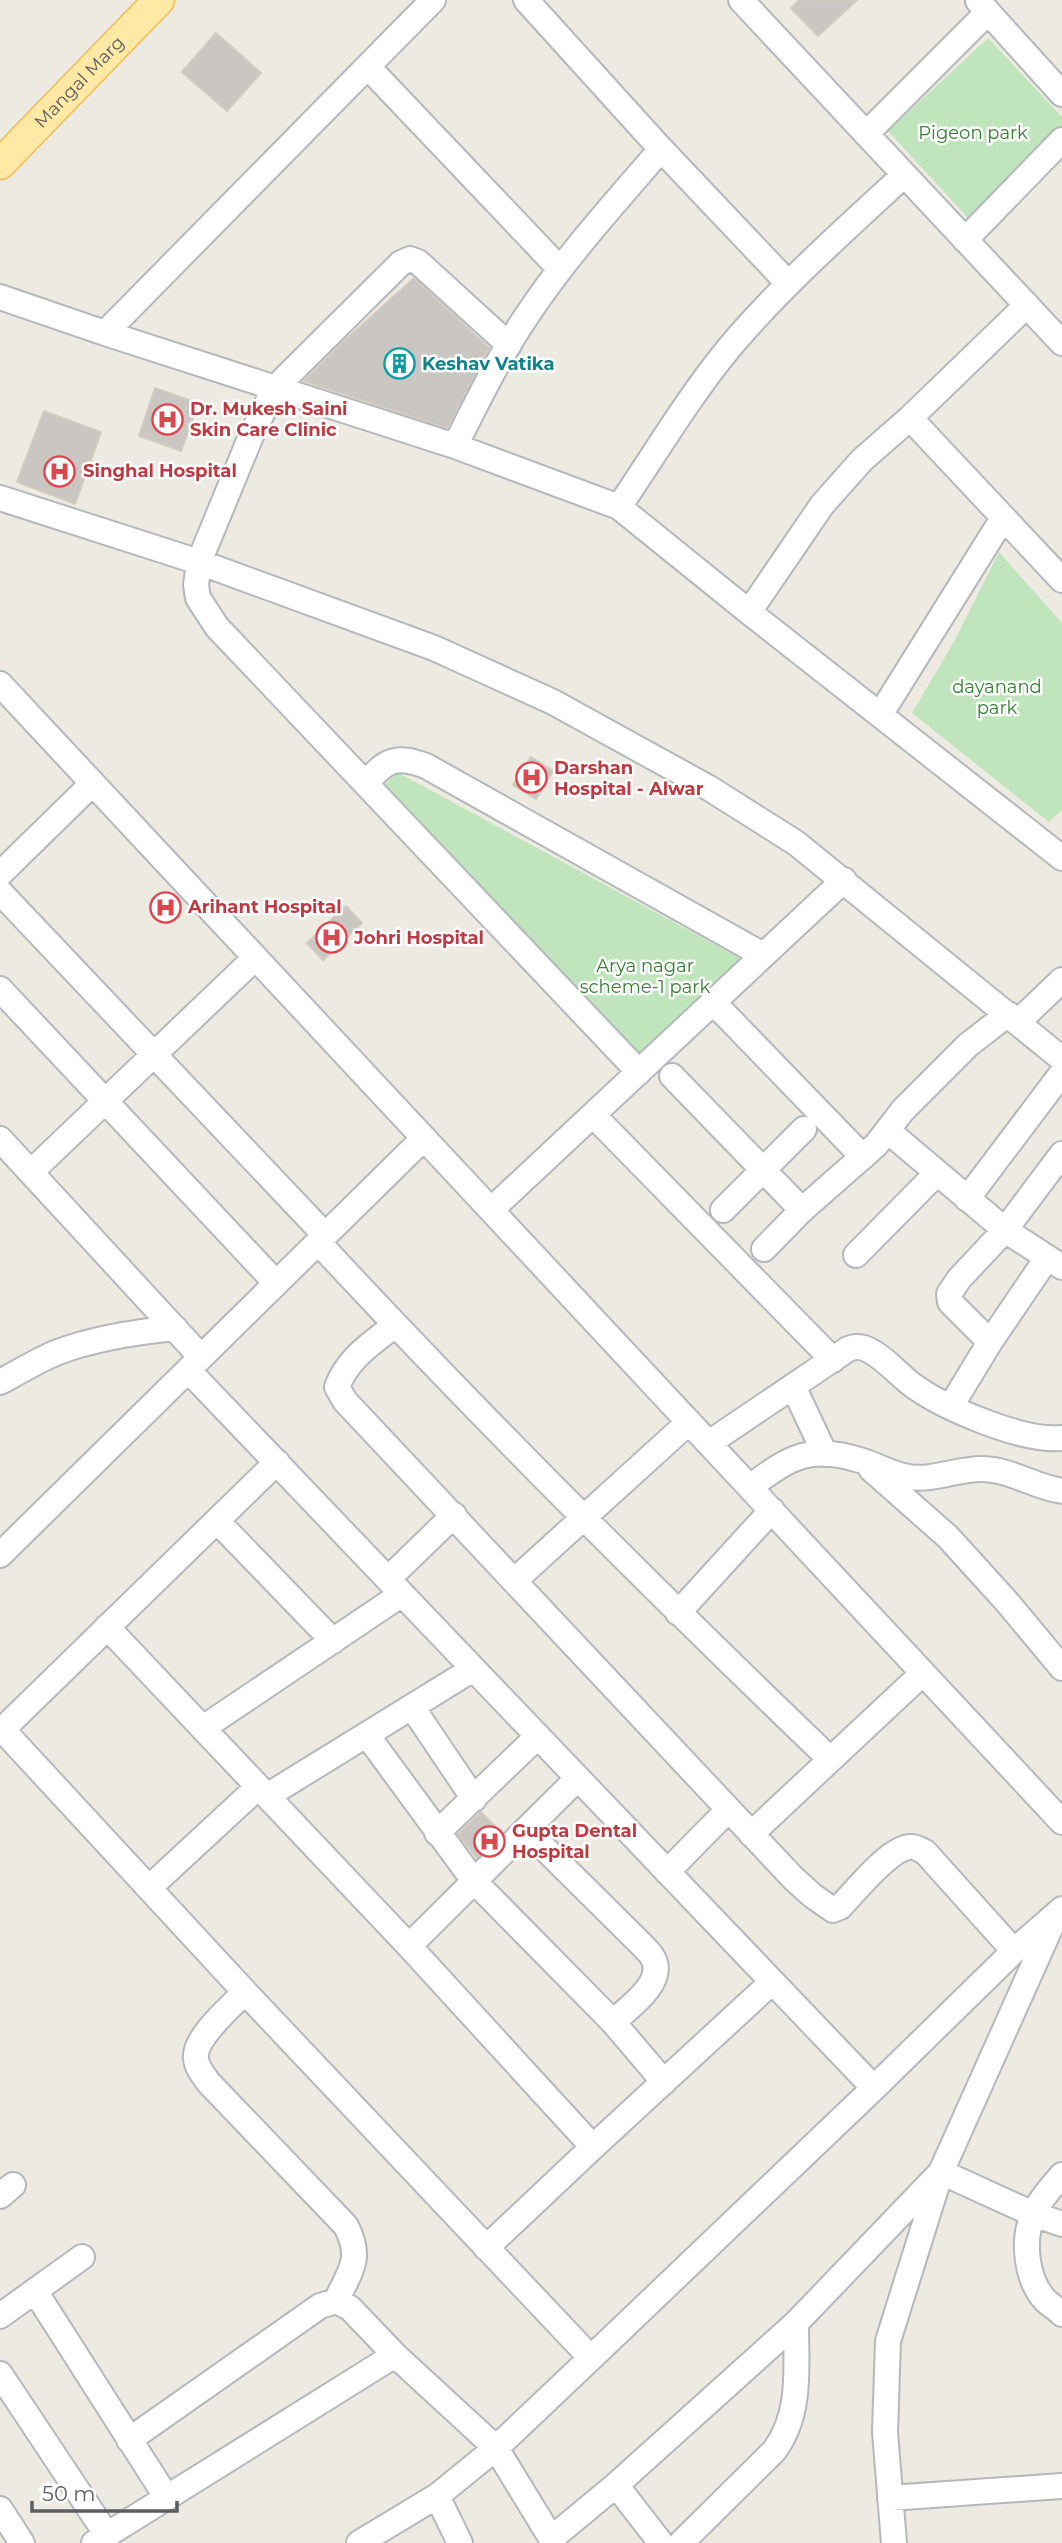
<svg xmlns="http://www.w3.org/2000/svg" width="1062" height="2543" font-family="Montserrat,sans-serif">
<rect width="100%" height="100%" fill="#edeae1"/>
<path fill="#c0e5bd" d="M988,38L1062,117V131L968,218L888,131Z
M999,552L1062,623V810L1049,822L912,713L955,640Z
M397,772L747,962L713,1002L637,1056L383,787Z"/>
<path fill="#cac6c1" stroke="#d2cbc0" stroke-width="2" d="M799,0H857L818,36L791,8Z
M216,33L261,73L227,111L182,72Z
M414,278L489,348L447,428L304,381L344,341Z
M155,388L198,403L181,451L139,436Z
M44,411L101,432L75,504L17,482Z
M531,757L553,771L536,799L513,785Z
M346,906L362,923L323,960L307,943Z
M481,1812L502,1833L477,1858L458,1834Z"/>
<g fill="none" stroke-linecap="round" stroke-linejoin="round">
<defs>
<path id="minor" d="M526,0L661,149L788,283
M741,0L1062,343
M978,1L1062,94
M368,67L560,269
M866,134L988,12
M965,240L1062,140
M0,297L105,333L433,0
M105,333L455,446L619,507L749,612L1062,858
M509,345L418,262L410,259L401,263L274,389L251,436L199,562L196,585L198,598L217,627L639,1072
M910,418L1027,305
M455,446C478,400 501,353 530,311C569,253 616,202 661,149
M0,498L199,562L434,648L553,702L709,788L796,843L1062,1059
M619,507C655,454 688,398 729,348C782,285 844,231 904,175
M749,612L822,505L862,460L910,418L1062,580
M0,684L491,1210L844,880
M880,715L1003,518
M366,783C387,759 396,755 426,766L763,955
M0,874L92,784
M0,892L325,1235
M0,989L276,1283
M713,1002L863,1157
M1018,1022L1062,980
M672,1076L802,1210
M593,1115L833,1360
M888,1131L1005,1230L1062,1267
M0,1139L201,1357
M31,1172L254,959
M967,1199L1062,1073
M491,1210L1062,1822
M723,1210L804,1129
M318,1242C483,1420 655,1591 830,1759
M764,1249L802,1210L876,1145L903,1110L968,1045L1008,1014
M856,1255L937,1173
M395,1325C371,1344 348,1358 337,1387L345,1401L794,1879L813,1896L833,1910L840,1907C855,1892 889,1848 910,1847C916,1846 920,1850 925,1852L1014,1951
M990,1342L950,1302L949,1294L959,1279L1005,1230L1062,1154
M188,1370L874,2088
M0,1382C19,1372 38,1360 58,1352C95,1338 135,1332 175,1328
M793,1386L825,1454
M951,1406L990,1342L1047,1258
M709,1443L848,1349C854,1347 858,1346 864,1348C881,1354 897,1373 911,1384C943,1408 1023,1442 1062,1438
M871,1469L948,1537L1007,1602L1062,1668
M750,1487C791,1456 811,1444 863,1461C878,1466 894,1475 909,1477C934,1481 959,1468 984,1469C1011,1470 1035,1487 1062,1491
M217,1521L333,1641
M0,1555L424,1138
M388,1579L454,1515
M514,1581L689,1422
M678,1613L772,1510
M107,1627L409,1946L593,2147
M412,1707L474,1799
M0,1727L245,1992L591,2358L874,2088L1014,1951L1062,1909
M203,1728L402,1594
M2,1730L277,1462
M367,1735L474,1881L613,2022L664,2082
M267,1796L473,1669
M526,1830L642,1945C646,1949 651,1954 653,1958C666,1983 628,2008 613,2022
M437,1833L538,1736
M751,1834L923,1673
M667,1872L728,1810
M150,1887L258,1787
M409,1946L578,1778
M245,1992C231,2007 193,2038 196,2059C197,2068 204,2076 209,2083L346,2226C363,2259 350,2271 336,2301
M1062,2175C1052,2186 1039,2201 1033,2215C1022,2240 1026,2279 1045,2300C1050,2305 1057,2309 1062,2314
M0,2196L13,2185
M486,2248L593,2147L772,1982
M35,2291L167,2498
M0,2316L82,2257
M0,2374L107,2535
M129,2440L320,2306L336,2301L350,2308L395,2355L496,2448L554,2543
M616,2485L661,2543
M437,2496L460,2543
M890,2498L1062,2486
M0,2509L22,2543
M552,2538L616,2485L796,2323L941,2172L1033,2214L1062,2224
M94,2543L395,2355
M359,2543L437,2496L496,2448L591,2358
M681,2543L774,2451C802,2414 796,2368 796,2323
M894,2543L885,2432L888,2341L941,2172L1053,1922"/>
<g id="major">
<path id="s1" d="M0,164L159,0"/>
</g>
</defs>
<use href="#minor" stroke="#b4b8bc" stroke-width="28"/>
<use href="#major" stroke="#f3ba55" stroke-width="33"/>
<use href="#minor" stroke="#fff" stroke-width="24"/>
<use href="#major" stroke="#ffe9a4" stroke-width="30"/>
</g>
<defs>
<symbol id="building-ring" viewBox="-11 -11 22 22"><circle r="9.5" fill="#fff" stroke="#0f9aa8" stroke-width="1.5"/><path d="M-4-6H4V6H1V3H-1V6H-4ZM-2.5-4.3h1.7v1.8h-1.7ZM.8-4.3h1.7v1.8H.8ZM-2.5-1h1.7V.8h-1.7ZM.8-1h1.7V.8H.8Z" fill="#0f9aa8"/></symbol>
<symbol id="hospital-ring" viewBox="-11 -11 22 22"><circle r="9.5" fill="#fff" stroke="#e0444e" stroke-width="1.5"/><path d="M-5-5h3v3.5h4V-5h3V5h-3V1.5h-4V5h-3Z" fill="#e0444e"/></symbol>
</defs>
<g fill-rule="evenodd">
<use href="#building-ring" x="382" y="346" width="35" height="35"/>
<use href="#hospital-ring" x="150" y="402" width="35" height="35"/>
<use href="#hospital-ring" x="42" y="454" width="35" height="35"/>
<use href="#hospital-ring" x="514" y="760" width="35" height="35"/>
<use href="#hospital-ring" x="148" y="890" width="35" height="35"/>
<use href="#hospital-ring" x="314" y="920" width="35" height="35"/>
<use href="#hospital-ring" x="472" y="1824" width="35" height="35"/>
</g>
<g text-anchor="middle" dominant-baseline="central" stroke-width="5" stroke-linejoin="round" paint-order="stroke">
<g font-size="18" fill="#5a5e63" stroke="#fff">
<text stroke="none"><textPath href="#s1" startOffset="114">Mangal Marg</textPath></text>
</g>
<g font-size="18" fill="#358132" stroke="#fff">
<text x="973" y="133">Pigeon park</text>
<text x="997" y="687">dayanand<tspan x="997" dy="21">park</tspan></text>
<text x="645" y="966">Arya nagar<tspan x="645" dy="21">scheme-1 park</tspan></text>
</g>
<g font-size="18" font-weight="bold" fill="#0d838f" stroke="#fff" text-anchor="start">
<text x="422" y="364">Keshav Vatika</text>
</g>
<g font-size="18" font-weight="bold" fill="#be3a42" stroke="#fff" text-anchor="start">
<text x="190" y="409">Dr. Mukesh Saini<tspan x="190" dy="21">Skin Care Clinic</tspan></text>
<text x="83" y="471">Singhal Hospital</text>
<text x="554" y="768">Darshan<tspan x="554" dy="21">Hospital - Alwar</tspan></text>
<text x="188" y="907">Arihant Hospital</text>
<text x="354" y="938">Johri Hospital</text>
<text x="512" y="1831">Gupta Dental<tspan x="512" dy="21">Hospital</tspan></text>
</g>
</g>
<path d="M32 2501v10h145v-10" fill="none" stroke="#5a5e63" stroke-width="3.5"/>
<text x="42" y="2501" font-size="21" fill="#5a5e63" stroke="#ffffff" stroke-width="5" paint-order="stroke">50 m</text>
</svg>
